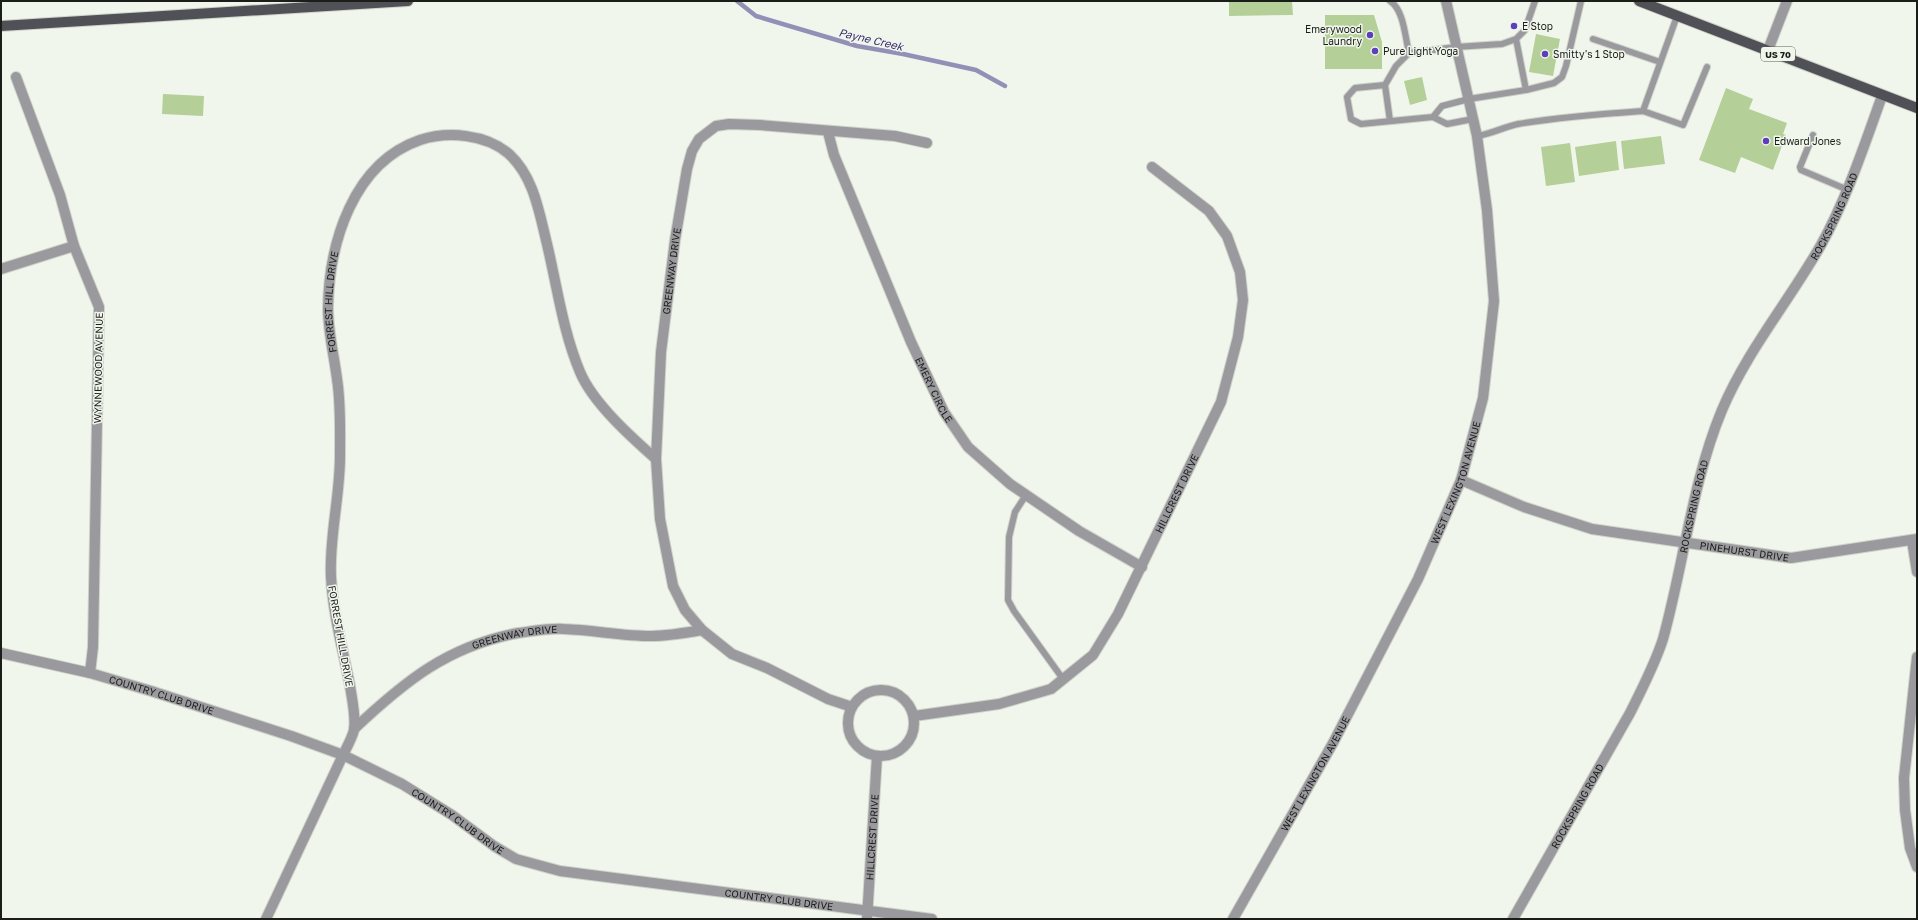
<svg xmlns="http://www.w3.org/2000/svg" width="1918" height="920" font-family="'Golos Text',sans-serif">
<rect width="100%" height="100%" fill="#f1f6ec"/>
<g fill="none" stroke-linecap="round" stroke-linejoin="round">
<path stroke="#9390b7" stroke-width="4.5" d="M737,1L756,16L857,46L903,54L976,70L1005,86"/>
</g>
<path fill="#b4cf97" d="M1229,1H1292L1293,15L1229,16Z
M1325,15H1374L1382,42V69H1325Z
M1536,34L1560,39L1553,76L1529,72Z
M1422,77L1427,100L1410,105L1404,81Z
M1726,88L1753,99L1749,109L1787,123L1783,134L1786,135L1773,170L1741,157L1735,173L1699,160Z
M163,94L204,96L203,116L162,114Z
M1661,136L1665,164L1624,169L1621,141Z
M1616,141L1619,170L1579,176L1575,147Z
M1570,143L1575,182L1546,186L1541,147Z"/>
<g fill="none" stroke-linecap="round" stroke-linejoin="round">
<defs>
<path id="service" d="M1390,1C1404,10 1405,37 1409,53L1456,47L1502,44L1516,39L1525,30L1535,1
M1516,39L1526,90
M1593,39L1660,62
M1409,53L1396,66L1385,85L1355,88L1347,97L1351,119L1361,124L1433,117
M1385,85L1390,121
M1643,111L1683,125L1707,67
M1473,119L1447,124L1433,117L1442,106L1469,99L1526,90L1554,83L1562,77L1566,66L1581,1
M1813,135L1800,167L1801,170L1848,190
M1477,136C1491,134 1504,127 1518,124C1559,117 1601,114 1643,111L1677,16
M1026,495L1015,512L1009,537L1008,600L1014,611L1063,679"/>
<g id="minor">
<path d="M1768,50L1787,1"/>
<path d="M16,77L60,195L74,246L99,307L93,647L90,673"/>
<path id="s1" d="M828,132L834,155L911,342L944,412L968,447L1010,484L1079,531L1142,567"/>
<path d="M1,269L74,246"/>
<path id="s2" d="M1461,480L1524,507L1592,529L1791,558L1917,539"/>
<path d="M1912,541L1917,572"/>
<path id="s3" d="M1,653L90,673L151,691L291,736L343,755L402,784L452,815L494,846L516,859L560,871L932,919"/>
<path d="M1917,657L1904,778L1905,810L1910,848L1917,867"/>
<circle cx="881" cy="723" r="33"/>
<path id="s4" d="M852,707L828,699L767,668L732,654L702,630L685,610L673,586L660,519L656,459L661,352L675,240L687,169L692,151L699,139L716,126L729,124L760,125L895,136L927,143"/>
<path id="s5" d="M914,716L999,704L1051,689L1093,655L1118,614L1221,402L1238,337L1243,300L1240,272L1227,236L1209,211L1152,167"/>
<path id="s6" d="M354,729C405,681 448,646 518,633C533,631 549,628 564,629C593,630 622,636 651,636C668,636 685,633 702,630"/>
<path id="s7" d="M266,919L343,755C347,747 352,738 354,730C356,716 352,699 350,686C343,650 333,614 331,577C329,537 340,497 340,456C340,431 341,404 337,379C334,355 328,332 328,308C329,243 353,163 420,140C448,131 486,134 509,154C534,177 539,212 547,244C557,286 563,332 580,372C593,403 631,437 656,459"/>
<path id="s8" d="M867,919L877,756"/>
<path id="s9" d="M1513,919L1630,713C1642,689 1655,664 1663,639C1684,563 1692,482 1722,410C1747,351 1789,301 1821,245C1847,198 1864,146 1882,96"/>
</g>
<g id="tertiary">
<path id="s10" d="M1233,919L1333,743L1418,579L1461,480L1483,398L1494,301L1487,210L1477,136L1446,1"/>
</g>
<path id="primary" d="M1639,1L1917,108
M1,26L408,1"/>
</defs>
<use href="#service" stroke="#cfd3ca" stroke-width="8"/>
<use href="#minor" stroke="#cfd3ca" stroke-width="12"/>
<use href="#tertiary" stroke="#cfd3ca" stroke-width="12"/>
<use href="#primary" stroke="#cfd3ca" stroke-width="12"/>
<use href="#service" stroke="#99999e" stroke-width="6"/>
<use href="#minor" stroke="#99999e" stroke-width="10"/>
<use href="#tertiary" stroke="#99999e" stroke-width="10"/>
<use href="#primary" stroke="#505057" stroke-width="10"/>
</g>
<g fill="#5d40b9" stroke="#f1f6ec" stroke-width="1.5">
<circle cx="1514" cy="26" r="4"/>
<circle cx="1370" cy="35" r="4"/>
<circle cx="1375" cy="51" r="4"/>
<circle cx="1545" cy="54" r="4"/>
<circle cx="1766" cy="141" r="4"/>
</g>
<g text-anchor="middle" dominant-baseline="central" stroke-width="3" stroke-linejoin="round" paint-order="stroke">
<rect fill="#f1f6ec" stroke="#5b5e58" stroke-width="1" x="1761" y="47" width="34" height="14" rx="3"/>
<g font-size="9" font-weight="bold" fill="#1b1d19">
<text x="1778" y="54">US 70</text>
</g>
<g font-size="10" fill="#1b1d19" stroke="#f1f6ec" text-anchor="start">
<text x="1522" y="26">E Stop</text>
<text x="1362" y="29" text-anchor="end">Emerywood<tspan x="1362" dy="12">Laundry</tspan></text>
<text x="1383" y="51">Pure Light Yoga</text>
<text x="1553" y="54">Smitty's 1 Stop</text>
<text x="1774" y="141">Edward Jones</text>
</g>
<g font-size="10" fill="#1b1d19" stroke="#f1f6ec">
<text stroke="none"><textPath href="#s9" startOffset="779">ROCKSPRING ROAD</textPath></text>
<text stroke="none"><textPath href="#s4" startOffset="540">GREENWAY DRIVE</textPath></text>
<text stroke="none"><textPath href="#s7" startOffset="640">FORREST HILL DRIVE</textPath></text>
<text transform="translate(98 368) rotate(-89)">WYNNEWOOD AVENUE</text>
<text stroke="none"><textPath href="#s1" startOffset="279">EMERY CIRCLE</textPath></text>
<text stroke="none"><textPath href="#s10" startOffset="491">WEST LEXINGTON AVENUE</textPath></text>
<text stroke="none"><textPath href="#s5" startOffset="376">HILLCREST DRIVE</textPath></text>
<text stroke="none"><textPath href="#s9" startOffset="454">ROCKSPRING ROAD</textPath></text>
<text stroke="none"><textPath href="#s2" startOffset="294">PINEHURST DRIVE</textPath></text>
<text transform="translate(341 636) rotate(80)">FORREST HILL DRIVE</text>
<text stroke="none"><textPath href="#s6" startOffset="189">GREENWAY DRIVE</textPath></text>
<text stroke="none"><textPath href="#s3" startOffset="166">COUNTRY CLUB DRIVE</textPath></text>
<text stroke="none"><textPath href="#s10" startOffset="167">WEST LEXINGTON AVENUE</textPath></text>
<text stroke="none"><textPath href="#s9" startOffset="130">ROCKSPRING ROAD</textPath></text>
<text stroke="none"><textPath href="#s3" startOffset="490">COUNTRY CLUB DRIVE</textPath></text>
<text stroke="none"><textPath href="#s8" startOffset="82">HILLCREST DRIVE</textPath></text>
<text stroke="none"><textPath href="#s3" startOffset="826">COUNTRY CLUB DRIVE</textPath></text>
</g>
<g font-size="11" font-style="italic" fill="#3a2d70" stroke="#f1f6ec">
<text transform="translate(871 39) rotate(13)">Payne Creek</text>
</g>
</g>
<rect width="1918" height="920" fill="none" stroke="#1b1d19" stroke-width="4"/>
</svg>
